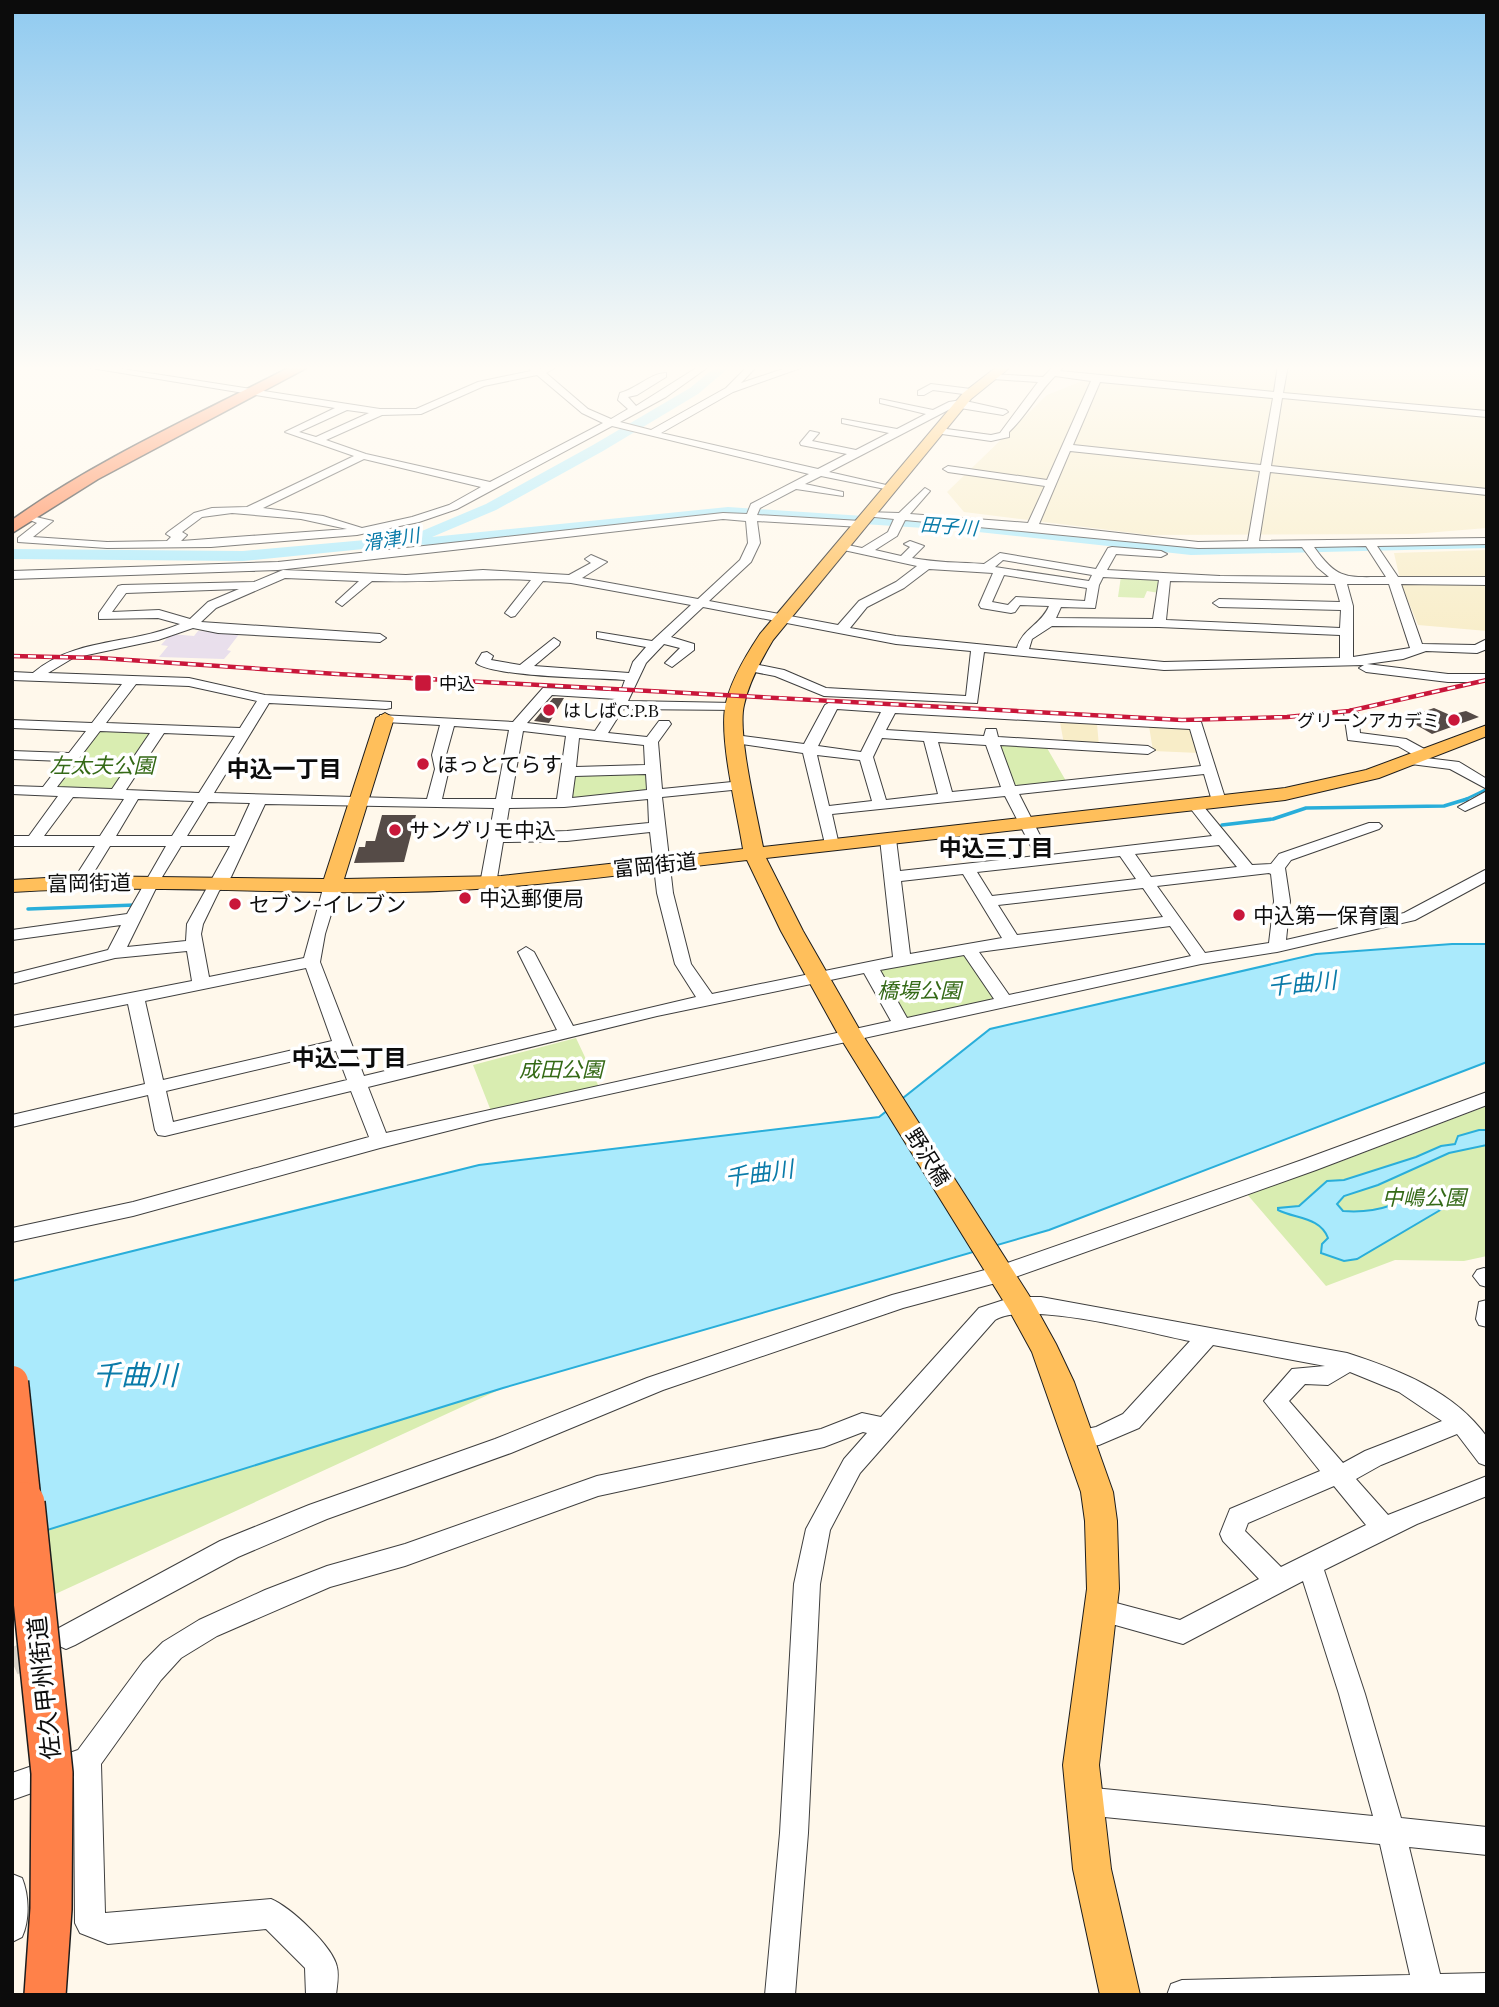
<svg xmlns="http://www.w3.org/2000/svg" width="1499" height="2007" font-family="Lora,'Noto Sans JP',serif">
<rect width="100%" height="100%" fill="#fff8eb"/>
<path fill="#e9dfec" d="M198,631L240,633L227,650L231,651L224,659L159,657L168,646L161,645L171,634L194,636Z"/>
<path fill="#f8edc8" d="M1105,365H1487V528L1413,534L1149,535L964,512L947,492L1047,395L1097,375Z
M1487,550V631L1418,625L1401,584L1394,553Z
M1060,722L1097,724L1099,746L1064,744Z
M1149,726L1188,727L1194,730L1199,753L1153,751Z"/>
<path fill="#d9edb1" d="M1121,576L1160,580L1159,593L1147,591L1144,598L1118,597Z
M103,729L153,731L111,790L56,787L97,731Z
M1004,744L1047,748L1066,781L1013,787L998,747Z
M647,771L648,788L642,792L571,800L572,776Z
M961,955L967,957L995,996L992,1002L909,1019L900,1016L880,969Z
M576,1038L599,1087L491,1111L473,1065Z
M1487,1106V1256L1464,1261L1395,1260L1326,1286L1246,1193L1342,1161Z
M503,1388L12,1614V1541Z"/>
<path fill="#aaeafc" stroke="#29aeda" stroke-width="2" d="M1452,944H1487V1062L1049,1230L503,1388L12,1541V1281L479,1165L879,1117L990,1029L1316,954Z
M1479,1130H1487V1145L1449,1153L1378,1185L1344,1196L1337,1204L1343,1211C1371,1213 1397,1208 1417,1189L1426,1191L1442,1205V1209L1357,1259L1344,1261L1321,1253L1322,1244L1328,1238C1320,1217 1296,1219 1278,1210V1208L1299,1206L1327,1181L1344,1180L1416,1157L1441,1146L1455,1144L1458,1136Z"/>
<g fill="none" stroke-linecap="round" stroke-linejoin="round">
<path stroke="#29aeda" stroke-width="2.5" d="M1462,801L1487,789"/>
<path stroke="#29aeda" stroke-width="3.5" d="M1222,825L1273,819L1306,808L1444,806L1467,799
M28,909L135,905"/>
<path fill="#aaeafc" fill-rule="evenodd" d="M718,365H732L698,394L603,451L496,510L432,537L728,507L969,523L1191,545L1487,540V548L1191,555L969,531L728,515L438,546L413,544L243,561L12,559V549L243,551L410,536L486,504L593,445L690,388Z"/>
</g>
<path fill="#554b47" d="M553,698H564L549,723L534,721Z
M1434,708L1450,715L1466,711L1479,717L1432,734L1404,718Z
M382,815H416L404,862L354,863L359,847H365L366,841H375Z"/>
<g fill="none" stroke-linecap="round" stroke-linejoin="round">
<path stroke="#dbd5ca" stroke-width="27" stroke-dasharray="27 14" stroke-linecap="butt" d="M12,1662L41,1649"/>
<defs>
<path id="minor" d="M12,365H20L12,369Z
M73,365H97L380,409H416L478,382L531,371L526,365H536L540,369L548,365H560L546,373L588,409L611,419L628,409L618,400L620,393C636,389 651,373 666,373V377L637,395L628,397L636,406L701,365H711L666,397L620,422L651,430L726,388L749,365H758L741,383L795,365H809L733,392L661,433L818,469L847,454L801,445L800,443L810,431L819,433L812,441L856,450L889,433L842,423V419L897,429L926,414L880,403V399L933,410L949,402L961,400L1006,410L1008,412L1003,415L954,407L829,472L895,487V491L821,476L805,484L843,492V496L796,489L760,508L757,515L861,521L867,524L861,527L757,521L760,543L751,562L709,601L838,625L859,601L896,582L917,566L839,549L837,547L843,544L862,548L888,532L894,519L865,516V512L899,513L925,488L930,491L910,514L1028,523L1045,486L948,472L943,469L948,466L1047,480L1091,381L1055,376C1038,393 1027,415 1009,432V437L991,441L935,433V429L939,428L991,435L1000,433L1038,382L993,379L988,376L990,374L1043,377L1055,365H1065L1060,371L1274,392L1278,365H1288L1283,393L1487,411V417L1282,398L1271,466L1487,489V495L1270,472L1259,541L1487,538V544L1377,546L1398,577H1487V585L1401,584L1422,644L1475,645L1487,639V649L1477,653L1426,651L1403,659L1367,664L1448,674H1487V682H1448L1366,672L1359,668L1364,665L1164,670L984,652L977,703L824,696L775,676L744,670L742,667L749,663L784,670L826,688L966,696L971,651L896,644L703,607L671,637L694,644V650L672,667L665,663L680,648L664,644L646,663L628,701L734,703L739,704V710L623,709L608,733L647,737L659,721H669L671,724L658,742L662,789L742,781L749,785L742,789L662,797L673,893L691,964L712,994L893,957L880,839L883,836H893L896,839L900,871L1036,856L1005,796L832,814L839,845L836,848H826L803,753L735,743L728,739L735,735L804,744L825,705L832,701L1201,722L1226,801L1224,804L1219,805L1212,801L1204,774L1019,794L1050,855L1212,836L1187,804L1194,800L1199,801L1252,865L1271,864L1279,854L1369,823H1379L1382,826L1379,829L1291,860L1285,868L1290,901L1286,940L1404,913L1487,869V881L1415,920L1277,952L1201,964L491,1120L380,1148L133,1216L12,1242V1228L133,1202L369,1137L351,1091L165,1136L158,1135L155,1130L148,1095L12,1127V1115L145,1084L128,1004L12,1027V1016L192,981L187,951L115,958L12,984V974L108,950L121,925L12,940V930L127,914L166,846H110L86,885L80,887L72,882L95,846H12V836H29L58,796L12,794V786L43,787L63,761L12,759V751L69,753L86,731L12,728V720L92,723L122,684L12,680V672L33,673C75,637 132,645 180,624L158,618L99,619V613L118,586L122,585L254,582L283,570L406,575L483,570L569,575L591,563L585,559L591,555L607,562L582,578L698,599L740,560L748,543L746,521L723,519L278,570L12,579V571L278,562L723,513L747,514L751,504L809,474L612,426L457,509L419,522L357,535L211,547L107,548L18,542V538L37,523L30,520L36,517L53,521L33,537L107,542L167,541L171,537L166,534L168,532L194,513L212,508L247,507L354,456L285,432L335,408ZM537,375L582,413L603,423L490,482L366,454L326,440L382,415L421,414L484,386ZM1100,382L1273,398L1261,465L1073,445ZM347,410L369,413L316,437L299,432ZM1070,451L1260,471L1248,541L1198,542L1039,524ZM364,459L481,487L449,505L412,517L362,528L323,516L263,508ZM232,513L301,519L347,529L181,541L187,535L182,532L202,517ZM905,520L1198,548L1302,547L1317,567L1329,577L1220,576L1107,570L1116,554L1161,557L1167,554L1161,551L1112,547L1108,548L1096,569L1000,553L984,564C958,562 938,563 912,558L924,546L910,541L904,544L910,547L901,556L875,550L897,536ZM1366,546L1386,577C1347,577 1338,581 1314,547ZM1003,560L1092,575L1089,581L995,567ZM929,569L993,573L979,605L981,608L1011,613L1015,612L1020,605L1049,606C1041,625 1022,629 1017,648L896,636L850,628L867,607L904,588ZM1004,575L1087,588L1085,601L1016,597L1008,605L992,602ZM1103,577L1159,580L1153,619L1056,618L1061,607L1095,608L1099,585ZM285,578L359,581L336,602L342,606L372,581C426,583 478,577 531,580L505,613L511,617L515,616L543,581L571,583L691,605L652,641L597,632V638L646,647L633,662L629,673L534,666L559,645L560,642L554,638L520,665L491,660L493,656L487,652L482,653L476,663C493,677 598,678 625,680L621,691L543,688L513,722L380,715V721L385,722L440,725L432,755L435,769L427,799L214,793L269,703L386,709L391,708V702L265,695L189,678L48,673L73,658L158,640L193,628L218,633L380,642L386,638L380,634L201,622L216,608ZM1170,581L1335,584L1340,602L1219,599L1213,603L1219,607L1341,610L1340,628L1166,620ZM1347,584H1389L1410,648L1353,657V606ZM239,589L208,602L190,619L159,610L112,612L126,593ZM1052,626L1159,627L1340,635V658L1164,662L1029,649L1032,639ZM136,684L189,686L257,701L240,728L106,723ZM552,695L616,699L595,731L527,723ZM837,709L881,712L861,752L818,746ZM895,713L1190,729L1201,766L1015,786L1000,745L1148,754L1155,750L1148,746L998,737L996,729H986L984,736L886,730ZM454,726L509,730L496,799H442L449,769L446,755ZM100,731L150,733L112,789L57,787ZM523,731L566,736L557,799H511ZM164,733L235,736L199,793L126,790ZM579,738L644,745L645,765L576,767ZM882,738L924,741L938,794L886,800L873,757ZM938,742L986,745L1001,787L952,792ZM817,755L860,760L872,801L829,806ZM646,774L647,790L572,798L575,776ZM73,797L124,799L100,836H44ZM138,799L194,801L172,836H116ZM648,799L649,823L567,831L505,833L509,808L564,807ZM208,802L250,803L235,836H187ZM265,804L494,808L480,884L488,889L496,884L503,842L567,841L650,832L657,893L675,964L696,997L573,1026L534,952L526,947L518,952L557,1030L364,1076L320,962L325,934L340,885L338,882L332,880L324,885L304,958L209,977L201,934L203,924L219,891L231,877ZM1219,845L1237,867L1151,877L1135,854ZM181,846H230L187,924L186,941L127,947L159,882ZM1120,856L1136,879L992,896L977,872ZM1269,873L1271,874L1274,901L1269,943L1205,953L1157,886ZM963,874L1002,938L910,954L901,881ZM1143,888L1163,917L1017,935L998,905ZM1170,926L1191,956L1009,995L979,952ZM964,955L994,999L907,1018L880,970ZM306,968L332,1041L163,1080L145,1001ZM864,973L891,1021L386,1133L368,1087L657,1016ZM336,1051L347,1080L173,1122L166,1091Z
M931,384L971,389L976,392L971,395L933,390L924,395H918V391Z
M1351,709L1358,713L1360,733L1406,739L1428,751L1430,754L1426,758L1459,762L1487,779V789L1450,769L1403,763V757H1417L1398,746L1348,740L1344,713Z
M1487,791V801L1465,811L1458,807Z
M1487,1092V1105L1316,1170L1007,1280L903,1308L663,1390L511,1453L327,1519L238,1557L75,1645L66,1649L57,1645L53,1637L57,1629L220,1541L309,1505L495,1439L647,1378L892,1295L996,1267L1302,1160Z
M1484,1268L1487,1269V1287L1480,1285L1473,1276L1477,1270Z
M1013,1297H1041L1347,1353C1399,1370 1454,1391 1487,1437V1466L1479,1463L1457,1434L1381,1465L1356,1479L1388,1515L1487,1476V1496L1417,1524L1324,1570L1365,1694L1401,1818L1487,1827V1855L1409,1847L1440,1974L1487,1973V1995H1167L1171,1984L1182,1980L1410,1975L1380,1844L1084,1815L1074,1811L1070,1801L1074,1791L1084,1787L1373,1816L1339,1694L1303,1581L1183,1644L1101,1621L1092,1618L1088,1610L1092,1602L1101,1599L1180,1620L1259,1579L1223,1541L1220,1534L1230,1509L1320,1471L1264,1401L1292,1369L1325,1366L1213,1345L1139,1428L1099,1445L1080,1448L1072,1446L1068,1439L1072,1432L1096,1427L1123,1414L1190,1341C1149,1333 1028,1300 995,1320L860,1473L830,1530L820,1584L808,1833L795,1995H765L780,1833L794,1584L806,1529L844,1459L867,1433L863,1432L824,1447L598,1496L405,1566L330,1587L217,1636L181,1658L161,1680L101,1764L105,1913L271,1899C290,1907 333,1946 337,1967C339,1975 337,1986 336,1995H306L305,1968L266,1929L108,1944L80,1933L75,1923L74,1778L12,1800V1773L78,1750L143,1662L163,1642L199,1620L265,1590L327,1566L405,1544L597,1476L821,1429L862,1413L881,1417L979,1308ZM1350,1372L1399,1392L1442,1421L1365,1451L1343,1463L1289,1401L1305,1384L1328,1385ZM1334,1486L1366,1525L1281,1567L1245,1531L1248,1523Z
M1487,1300V1327L1479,1325L1476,1319L1479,1302Z
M12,1874L22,1878C29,1895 30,1920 22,1937L12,1942Z"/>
<path id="major" d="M999,365H1013L971,399L773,640C761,660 749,682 744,705C737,733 757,815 763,847L1285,788L1366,770L1487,725V736L1379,778L1285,800L766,858L803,931L862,1034L1030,1297L1056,1344L1074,1382L1113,1492L1117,1521L1119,1589L1099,1765L1111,1869L1140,1995H1100L1073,1869L1063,1765L1087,1589L1085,1521L1081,1492L1032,1352L1009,1310L838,1034L781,931L747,860C633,873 519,890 404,892C273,894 143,884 12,892V880L80,876L324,879L376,718L385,713L394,718L344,879L501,876L743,849C737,811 720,744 725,708C729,683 746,655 760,634L963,393Z"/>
<path id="highway" d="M294,365H312L98,479L12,533V520C99,458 200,414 294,365Z"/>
</defs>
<use href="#minor" stroke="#3f3f3f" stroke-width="2"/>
<use href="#major" stroke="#1d1d1d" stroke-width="2"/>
<use href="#highway" stroke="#1d1d1d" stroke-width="3"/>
<use href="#minor" fill="#fff" fill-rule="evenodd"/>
<use href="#major" fill="#ffbf5b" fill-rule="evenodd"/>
<use href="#highway" fill="#ff8149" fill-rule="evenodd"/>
<defs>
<path id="rail" d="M12,656L99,658L337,674L1182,720L1287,717L1349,711L1487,680"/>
</defs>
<use href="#rail" stroke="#c9173a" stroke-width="4.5"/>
<use href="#rail" stroke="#fff" stroke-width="2.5" stroke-dasharray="8" stroke-linecap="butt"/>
<defs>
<path id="highway-bridge-far1" d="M12,1382L25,1505"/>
<path id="highway-bridge" d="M24,1503L52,1773L51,1909L45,1995"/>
</defs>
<use href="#highway-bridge-far1" stroke="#1d1d1d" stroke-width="35" stroke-linecap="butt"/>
<use href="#highway-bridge" stroke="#1d1d1d" stroke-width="44" stroke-linecap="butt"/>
<use href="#highway-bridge-far1" stroke="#ff8149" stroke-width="32"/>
<use href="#highway-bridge" stroke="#ff8149" stroke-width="41"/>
</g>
<linearGradient id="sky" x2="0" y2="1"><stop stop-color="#8fcaf0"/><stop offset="0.57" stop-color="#fffcf6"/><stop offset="1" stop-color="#fffcf6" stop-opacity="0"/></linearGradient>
<rect width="1499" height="646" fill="url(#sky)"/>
<g fill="#c9173a" stroke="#fff" stroke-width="2.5">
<rect x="414" y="674" width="18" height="18" rx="3.5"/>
<circle cx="549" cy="710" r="7"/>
<circle cx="1454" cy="720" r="7"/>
<circle cx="423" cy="764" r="7"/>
<circle cx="395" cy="830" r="7"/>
<circle cx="465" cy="898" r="7"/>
<circle cx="235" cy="904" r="7"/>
<circle cx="1239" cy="915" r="7"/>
</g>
<g text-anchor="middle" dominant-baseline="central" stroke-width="7" stroke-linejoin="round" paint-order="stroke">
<g font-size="18" fill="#0c0c0c" stroke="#fff" text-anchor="start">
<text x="439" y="683">中込</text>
<text x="563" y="710">はしばC.P.B</text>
<text x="1440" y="720" text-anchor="end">グリーンアカデミ</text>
</g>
<g font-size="19" font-style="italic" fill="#0a7ba9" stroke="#fff">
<text transform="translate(949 526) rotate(4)">田子川</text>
<text transform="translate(391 539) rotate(-9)">滑津川</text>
</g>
<g font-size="21" fill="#0c0c0c" stroke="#fff" text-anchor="start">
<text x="437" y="764">ほっとてらす</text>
<text x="409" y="830">サングリモ中込</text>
<text x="479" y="898">中込郵便局</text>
<text x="249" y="904">セブン-イレブン</text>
<text x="1253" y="915">中込第一保育園</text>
</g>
<g font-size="21" font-style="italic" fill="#346916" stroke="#fff">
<text x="102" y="765">左太夫公園</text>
<text x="919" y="990">橋場公園</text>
<text x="561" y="1069">成田公園</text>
<text x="1424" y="1197">中嶋公園</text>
</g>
<g font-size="21" fill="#0c0c0c" stroke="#fff">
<text transform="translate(655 865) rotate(-6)">富岡街道</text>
<text transform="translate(89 883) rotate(-1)">富岡街道</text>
<text transform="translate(928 1157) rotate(58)">野沢橋</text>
</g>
<g font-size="23" font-weight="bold" fill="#0c0c0c" stroke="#fff">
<text x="284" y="768">中込一丁目</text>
<text x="996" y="847">中込三丁目</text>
<text x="349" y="1057">中込二丁目</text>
</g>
<g font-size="23" font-style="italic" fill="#0a7ba9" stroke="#fff">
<text transform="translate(1302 983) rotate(-6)">千曲川</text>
<text transform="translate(759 1173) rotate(-8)">千曲川</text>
</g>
<g font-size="24" fill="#0c0c0c" stroke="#fff">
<text transform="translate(44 1688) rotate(-96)">佐久甲州街道</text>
</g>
<g font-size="28" font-style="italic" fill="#0a7ba9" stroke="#fff">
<text x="135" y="1375">千曲川</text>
</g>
</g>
<rect width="1499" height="2007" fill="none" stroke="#0c0c0c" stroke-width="28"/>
</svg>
